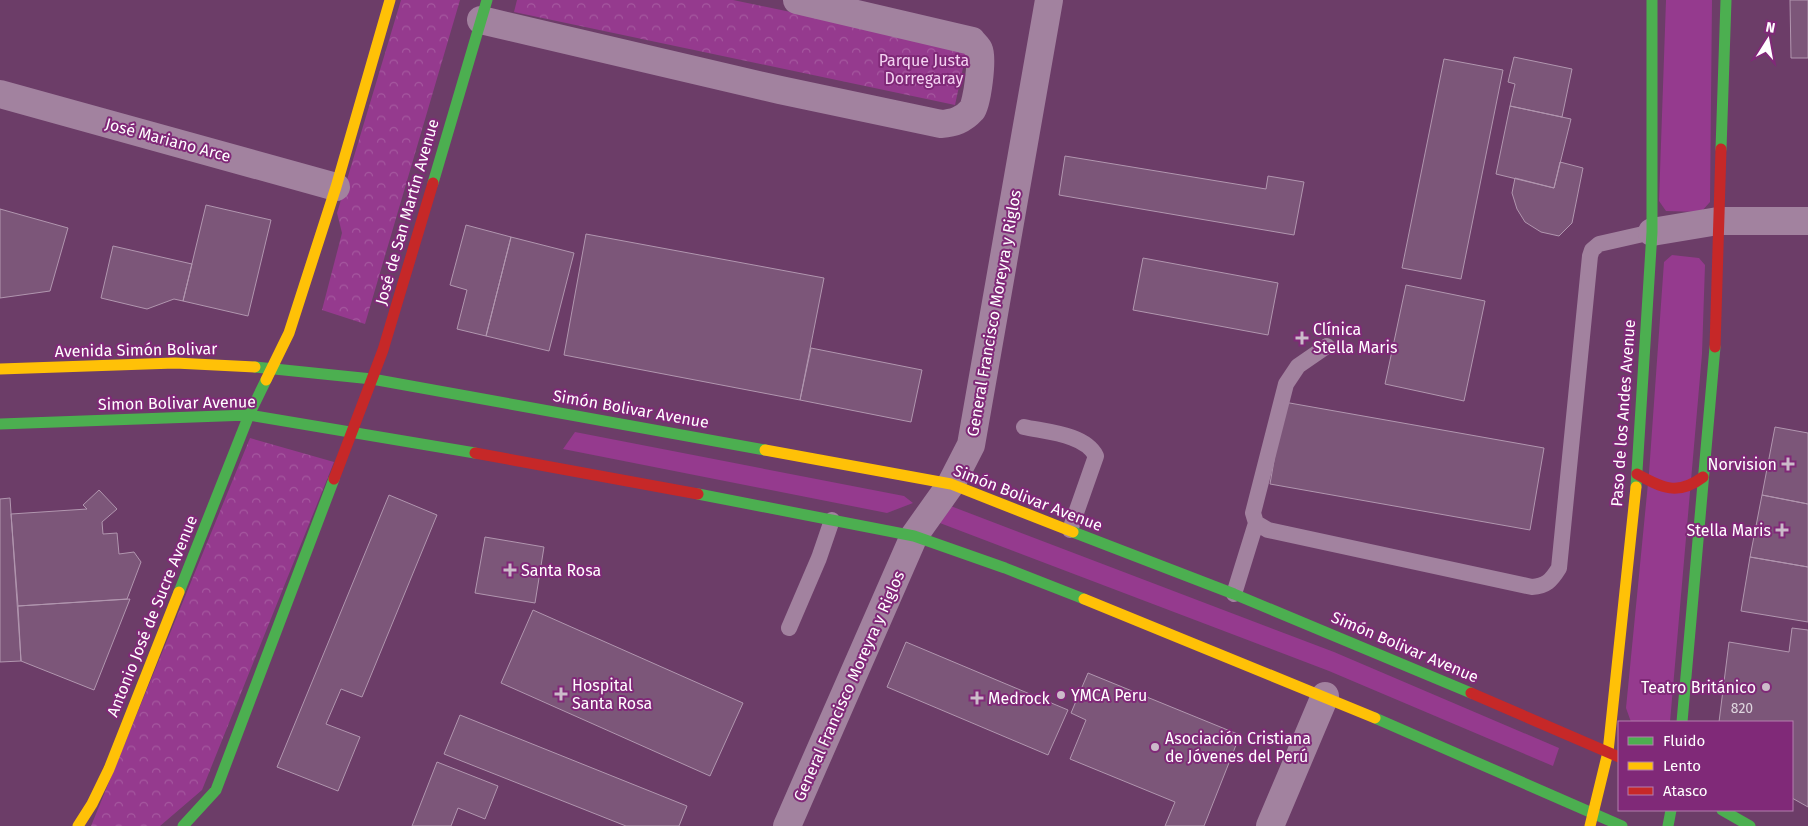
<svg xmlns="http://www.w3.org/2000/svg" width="1808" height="826" font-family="'Fira Sans',sans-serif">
<defs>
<pattern id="park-crowns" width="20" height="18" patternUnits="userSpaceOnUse" patternTransform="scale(1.25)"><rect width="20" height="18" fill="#953a8e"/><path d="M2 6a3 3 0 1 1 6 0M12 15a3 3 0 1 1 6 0" fill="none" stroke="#a5589f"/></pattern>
</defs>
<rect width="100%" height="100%" fill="#6c3d68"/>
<path fill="url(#park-crowns)" d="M401,0H460L365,324L322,310L342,233L337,213Z
M517,0H733L967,49L955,105L514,12Z
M250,438L334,462L202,790L160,826H91Z"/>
<path fill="#953a8e" d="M1666,0H1712L1710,202L1701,212L1666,211L1659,201Z
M1672,255L1699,258L1705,265L1702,354L1670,722H1631L1626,708L1649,473L1664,262Z
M575,432L904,496L913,503L887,513L563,449Z
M948,505L1334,652L1559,748L1553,766L1329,671L932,520Z"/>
<path fill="#7c5679" stroke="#b196af" d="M1790,0H1808V58H1791Z
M1514,57L1572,69L1562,117L1510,106L1515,84L1508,82Z
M1444,59L1503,70L1461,279L1402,268Z
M1510,106L1571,119L1554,188L1496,174Z
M1065,156L1266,189L1268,176L1304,182L1294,235L1059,195Z
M1560,162L1583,168L1572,223L1559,236L1541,232L1525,222L1517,209L1512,193L1515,178L1554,188Z
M206,205L271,220L248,316L183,301Z
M0,209L68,228L50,291L0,298Z
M466,225L511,237L486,336L457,329L467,290L450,285Z
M586,234L824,278L800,400L564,355Z
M511,237L574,253L549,351L486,336Z
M113,246L192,264L183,301L174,299L147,309L101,298Z
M1143,258L1278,283L1268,335L1133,310Z
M1406,285L1485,301L1464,401L1385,384Z
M811,348L922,370L911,422L800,400Z
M1284,402L1544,448L1530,530L1270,484Z
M1775,427L1808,433V504L1762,495Z
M99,490L117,509L102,522L103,534L117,533L119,554L134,552L141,562L127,599L18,606L11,514L87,509L83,505Z
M389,495L437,515L362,697L341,689L326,724L360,737L338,791L277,767Z
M1762,495L1808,504V567L1750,557Z
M10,498L21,661L0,662V499Z
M485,537L544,547L535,603L475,593Z
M1750,557L1808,567V622L1741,611Z
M130,599L94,690L21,661L18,606Z
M533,610L743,703L710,776L501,683Z
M1792,628L1808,630V807L1792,798V722H1719L1729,642L1789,652Z
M906,642L1068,710L1048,755L887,687Z
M1088,673L1240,735L1204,826H1165L1175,802L1070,759L1086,720L1071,713Z
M460,715L687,806L679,826H626L444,754Z
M437,762L498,786L485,819L458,808L451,826H412Z"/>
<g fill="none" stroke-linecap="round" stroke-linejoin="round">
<path stroke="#a2829f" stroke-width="16" d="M1327,346L1298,366L1286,384L1253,513L1256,523L1268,530L1532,587C1546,586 1551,581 1559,568L1590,256L1592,250L1599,244L1652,232
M1024,427C1046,432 1085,434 1096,456L1070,530
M1234,594L1256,523
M789,628L819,558L832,520"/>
<path stroke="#a2829f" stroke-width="28" d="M481,20L780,90L941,124C954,123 963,120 972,110C977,104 983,58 979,50C978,47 974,44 972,41L797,0
M0,94L336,187
M1652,232L1718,221H1808
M787,826L914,536L951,484L971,445L1049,0
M1270,826L1325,696"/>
<path stroke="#4caf50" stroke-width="11" d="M1721,149L1726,0
M433,183L487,0
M255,367L372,379L765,450
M0,424L249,415L475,453
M1636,487L1652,232V0
M698,494L914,536L1005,568L1084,599
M1073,532L1234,594L1471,693
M179,592L249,415L266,380
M1375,718L1622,826
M1682,722L1715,347
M1722,810L1750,826
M183,826L216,790L334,479
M1668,826L1671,810"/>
<path stroke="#ffc107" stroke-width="11" d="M0,369L175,363L255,367
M266,380L289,333L336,187L390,0
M765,450L951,484L1073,532
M1084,599L1375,718
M78,826L92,804L109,769L179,592
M1590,826L1608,752L1636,487"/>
<path stroke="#c62828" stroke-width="11" d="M1715,347L1721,149
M475,453L698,494
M1637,474C1662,488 1678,496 1703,477
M334,479L383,350L433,183
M1471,693L1619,757"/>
</g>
<g fill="#ccbbca" stroke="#802978" stroke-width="2">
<path d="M1299.5 330.5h5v5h5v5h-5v5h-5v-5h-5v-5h5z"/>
<path d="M1785.5 456.5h5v5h5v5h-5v5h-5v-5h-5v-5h5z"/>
<path d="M1779.5 522.5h5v5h5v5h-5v5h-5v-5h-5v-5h5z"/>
<path d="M507.5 562.5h5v5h5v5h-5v5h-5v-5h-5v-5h5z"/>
<circle cx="1766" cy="687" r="5"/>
<path d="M558.5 686.5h5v5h5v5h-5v5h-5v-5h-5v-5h5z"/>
<circle cx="1061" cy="695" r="5"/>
<path d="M974.5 690.5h5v5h5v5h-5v5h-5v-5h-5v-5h5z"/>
<circle cx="1155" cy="747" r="5"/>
</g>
<g text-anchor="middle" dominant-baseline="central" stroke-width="4" stroke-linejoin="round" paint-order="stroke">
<g font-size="14" fill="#ded5de">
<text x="1742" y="708">820</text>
</g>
<g font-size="16" fill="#f4d3f2" stroke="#802978">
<text x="924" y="60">Parque Justa<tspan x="924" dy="18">Dorregaray</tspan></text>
</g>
<g font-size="16" fill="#fff" stroke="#802978">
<text transform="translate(168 140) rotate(15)">José Mariano Arce</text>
<text transform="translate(407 212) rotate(-74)">José de San Martín Avenue</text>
<text transform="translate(994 313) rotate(-80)">General Francisco Moreyra y Riglos</text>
<text transform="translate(136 350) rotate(-1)">Avenida Simón Bolivar</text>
<text transform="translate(177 403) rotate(-1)">Simon Bolivar Avenue</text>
<text transform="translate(631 409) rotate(10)">Simón Bolivar Avenue</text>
<text transform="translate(1623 413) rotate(-86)">Paso de los Andes Avenue</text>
<text transform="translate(1028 498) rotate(21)">Simón Bolivar Avenue</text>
<text transform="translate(152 616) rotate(-68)">Antonio José de Sucre Avenue</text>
<text transform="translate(1405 647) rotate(23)">Simón Bolivar Avenue</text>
<text transform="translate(849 686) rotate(-66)">General Francisco Moreyra y Riglos</text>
</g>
<g font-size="16" fill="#fff" stroke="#802978" text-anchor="start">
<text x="1313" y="329">Clínica<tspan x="1313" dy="18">Stella Maris</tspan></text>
<text x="1777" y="464" text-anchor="end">Norvision</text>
<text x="1771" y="530" text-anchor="end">Stella Maris</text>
<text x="521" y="570">Santa Rosa</text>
<text x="572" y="685">Hospital<tspan x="572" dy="18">Santa Rosa</tspan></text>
<text x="1756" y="687" text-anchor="end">Teatro Británico</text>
<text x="1071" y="695">YMCA Peru</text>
<text x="988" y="698">Medrock</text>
<text x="1165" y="738">Asociación Cristiana<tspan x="1165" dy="18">de Jóvenes del Perú</tspan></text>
</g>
</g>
<rect x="1618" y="721" width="175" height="90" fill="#802978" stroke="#b37fae"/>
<rect x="1628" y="737" width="25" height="8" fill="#4caf50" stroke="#b37fae"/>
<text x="1663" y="746" font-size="15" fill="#ffffff">Fluido</text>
<rect x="1628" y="762" width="25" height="8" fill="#ffc107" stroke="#b37fae"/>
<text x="1663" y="771" font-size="15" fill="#ffffff">Lento</text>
<rect x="1628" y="787" width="25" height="8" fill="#c62828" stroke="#b37fae"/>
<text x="1663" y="796" font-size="15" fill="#ffffff">Atasco</text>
<g transform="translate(1768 40) rotate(11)" stroke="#802978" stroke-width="4" paint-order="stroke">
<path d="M0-4L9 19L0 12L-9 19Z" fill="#ffffff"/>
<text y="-8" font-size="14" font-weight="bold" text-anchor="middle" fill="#ffffff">N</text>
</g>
</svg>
